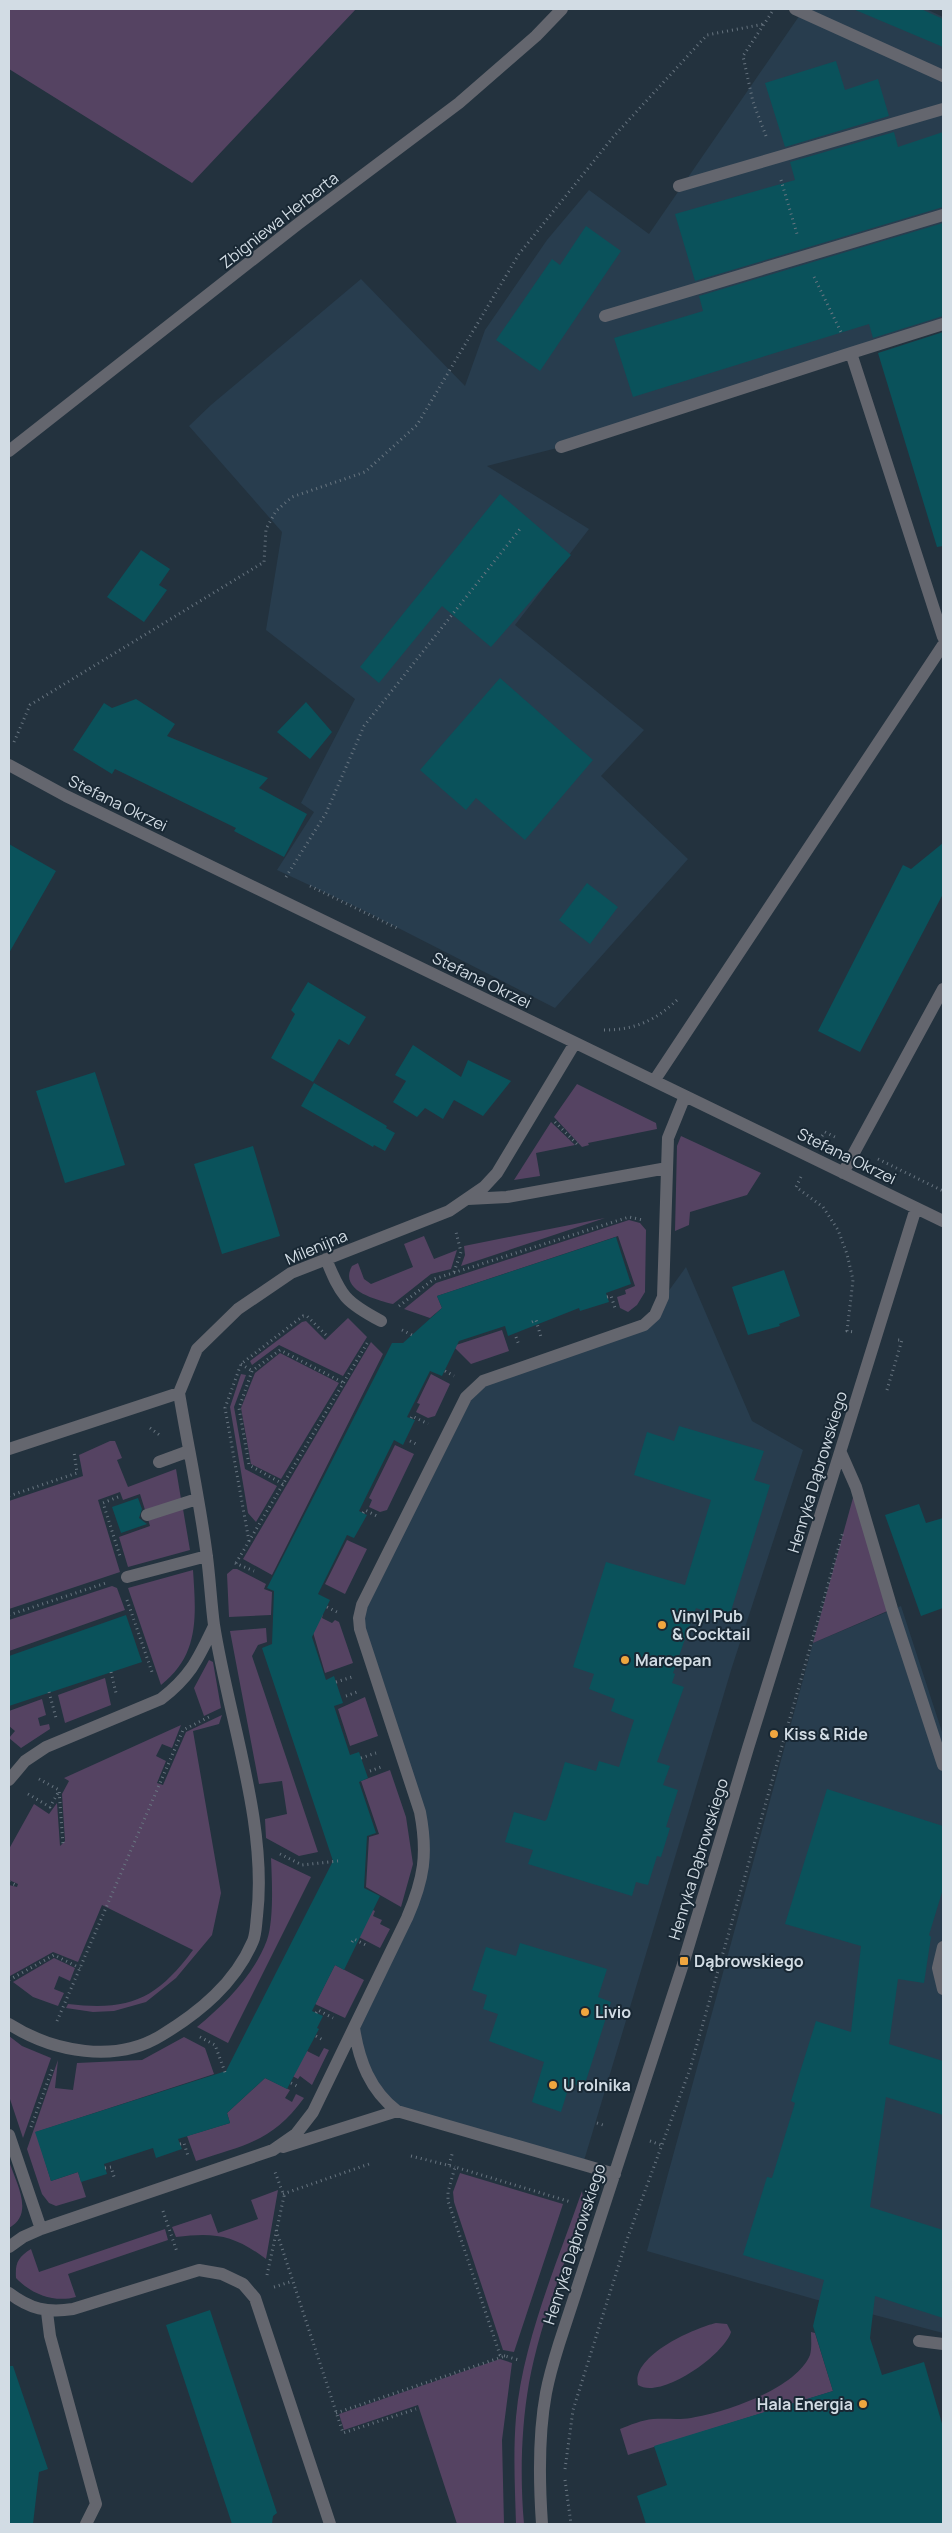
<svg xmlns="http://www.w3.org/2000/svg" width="952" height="2533" font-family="Manrope,sans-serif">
<rect width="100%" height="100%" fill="#23323e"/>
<path fill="#283d4e" d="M804,9H926L943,17V324L561,447L487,466L589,529L515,625L644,730L601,776L688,859L555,1008L363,910L277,870L314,812L301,803L355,699L266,630L282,532L189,426L211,405L361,279L465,386L485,330L547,240L589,190L649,234Z
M686,1267L752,1421L803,1450L732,1667L583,2164L459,2129L383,2100L354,2028L418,1893L425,1838L359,1618L475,1386L644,1325Z
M901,1606L943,1735V2333L814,2299L647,2251L813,1643Z"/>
<path fill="#554362" d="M9,9H356L192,183L9,69Z
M577,1084L656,1123L657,1129L588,1143L589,1145L582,1147L554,1117Z
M551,1122L575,1145L536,1153L540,1176L514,1180Z
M681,1136L761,1173L747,1195L690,1212L689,1225L675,1231L677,1146Z
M605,1218L461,1266L465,1255L464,1246Z
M629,1220L640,1223L646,1230L645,1292L637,1305L628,1312L620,1308L617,1297L626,1294L625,1290L635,1286L618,1236L437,1296L442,1308L430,1318L404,1309L436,1283Z
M424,1236L434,1259L457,1250L451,1269L431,1274L393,1304C378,1300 338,1291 352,1266L358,1263L364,1279L371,1284L413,1267L404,1244Z
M348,1318L367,1337L343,1376L279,1345L252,1365L250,1361L302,1322L306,1321L325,1340Z
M502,1330L509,1351L471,1364L453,1346Z
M371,1342L383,1354L272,1575L243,1559Z
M280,1353L339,1383L281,1479L251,1464L241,1408L255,1373Z
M241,1374L246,1375L234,1407L245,1469L277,1486L256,1522L248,1513L230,1407Z
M431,1374L450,1384L435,1416L428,1418L416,1412L420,1404L417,1403Z
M110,1441H115L122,1458L117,1460L128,1487L176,1469L181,1499L145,1510L140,1494L123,1500L120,1492L98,1500L120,1572L9,1609V1501L83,1476L79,1455Z
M395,1445L414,1454L387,1510L380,1512L369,1507L372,1500L369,1498Z
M856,1487L892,1609L813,1643Z
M183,1509L190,1550L128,1567L119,1537L150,1526L148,1519Z
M347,1540L367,1549L345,1594L325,1584Z
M233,1569H237L266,1584L264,1589L272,1592L271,1615L229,1617L227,1574Z
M193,1570C196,1615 200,1655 161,1685L128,1588Z
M112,1586L117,1588L125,1610L9,1651V1620Z
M305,1605L323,1614L322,1618L332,1623L335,1620L339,1622L353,1663L325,1673Z
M266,1628L267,1642L258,1645L252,1656L318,1852L299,1856L266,1838L265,1819L287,1814L282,1781L259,1784L230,1631Z
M209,1660L213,1662L221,1708L204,1716L194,1688Z
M105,1678L111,1705L65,1723L58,1695Z
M365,1697L378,1736L350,1746L338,1709Z
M42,1699L46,1715L38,1718L40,1726L49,1724L50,1729L21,1748L9,1738L15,1731L9,1726V1711Z
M222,1715L219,1724L193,1731L221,1893L212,1935L176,1978L146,2002L114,2011L93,2012L66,2008L68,2004C129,2011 156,2000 193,1950L102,1905L78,1962L53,1952L10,1976L9,1885L17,1887L18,1884L9,1880V1849L34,1804L49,1814L57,1803L60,1846L65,1841L62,1794L69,1781L64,1778L181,1725L172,1748L162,1744L156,1756L166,1761L157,1783L163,1785L186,1732Z
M390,1770L406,1817L413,1864L401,1907L366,1887L369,1837L379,1834L361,1781Z
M271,1858L311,1877L228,2043L197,2027C226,2003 254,1975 267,1940C274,1920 272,1880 271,1858Z
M365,1906L375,1911L373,1916L382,1920L380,1924L390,1929L380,1948L351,1933Z
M54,1958L75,1968L70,1981L59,1976L54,1989L64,1993L58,2006L33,1997L13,1982Z
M335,1965L364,1980L345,2018L315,2004Z
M9,2036L22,2046L51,2058L23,2138L9,2096Z
M184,2037L205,2048L214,2074L36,2132L51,2181L78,2172L86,2197L56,2206L49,2203L42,2194L27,2149L58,2060L55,2088L73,2090L77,2063L142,2060Z
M324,2048L329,2050L312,2085L300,2076L298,2079L281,2070L307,2051L319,2057Z
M265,2078L290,2090L285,2098L292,2102L296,2094L304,2098C272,2142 244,2145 196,2161L187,2136L230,2123L227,2113Z
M9,2161C16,2183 35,2214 9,2228Z
M460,2173L563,2204L514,2352L503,2350L454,2202L453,2192Z
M278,2190L266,2259C234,2235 215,2232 176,2237L172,2227L211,2214L218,2233L258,2219L251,2200Z
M582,2191L584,2208C564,2265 540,2323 529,2383C521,2429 520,2478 524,2524H516C515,2489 513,2453 516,2417C523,2341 557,2263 582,2191Z
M165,2229L168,2240L68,2274L76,2297C54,2303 31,2294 16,2278C15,2263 18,2257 31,2249L39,2272Z
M716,2323L727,2324L731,2332C724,2355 661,2400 638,2385C631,2356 694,2328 716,2323Z
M811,2332L815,2333L833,2391L628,2455L620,2429C630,2425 642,2420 653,2419C666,2418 678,2420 691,2418C724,2413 796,2389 810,2355C812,2348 811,2339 811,2332Z
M500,2359L512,2363L502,2440L504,2524H457L418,2405L344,2430L339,2414Z"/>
<path fill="#0a525b" d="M853,9H921L943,19V47Z
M836,61L845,90L878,79L889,116L785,147L765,83Z
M894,132L898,147L943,132V207L695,281L675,214L795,180L790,162Z
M943,223V316L873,338L869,324L633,397L614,338L703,311L699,296Z
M586,226L621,251L540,371L496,340L552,259L560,265Z
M943,332V546L937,547L878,353Z
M500,494L571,555L491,647L442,606L379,683L360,667Z
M141,550L170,569L159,585L167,590L144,622L107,597Z
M500,678L593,760L525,840L476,798L466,810L420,770Z
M136,699L175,724L167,736L268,778L259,788L307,814L284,857L234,831L236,828L115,769L112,774L73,750L104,703L112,708Z
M306,702L332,732L310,759L277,732Z
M943,843V894L860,1052L818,1031L903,865L911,869Z
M9,844L56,871L9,953Z
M587,883L618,907L590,944L559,920Z
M308,982L366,1017L349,1045L339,1039L313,1082L271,1058L295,1014L291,1010Z
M413,1045L461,1077L468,1060L511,1081L483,1116L454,1100L443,1119L425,1108L417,1117L393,1102L406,1081L395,1075Z
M95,1072L125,1165L65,1183L36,1091Z
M314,1083L387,1126L386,1128L395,1133L385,1151L374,1145L373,1147L301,1106Z
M253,1146L280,1236L222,1254L194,1164Z
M616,1237L631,1284L606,1293L609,1302L580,1311L579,1308L508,1336L505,1326L459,1341L442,1376L430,1371L407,1417L415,1420L403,1445L394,1440L359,1511L367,1515L354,1538L347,1535L318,1594L330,1600L312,1637L326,1680L334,1676L343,1703L334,1706L350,1755L359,1752L368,1778L359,1782L376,1833L367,1836L364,1888L380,1896L344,1970L335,1965L312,2011L323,2016L317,2028L319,2029L287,2089L265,2078L227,2113L230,2123L178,2139L182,2149L156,2158L153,2148L104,2164L107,2174L81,2182L78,2172L51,2181L35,2132L226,2071L333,1861L262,1648L272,1644L274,1591L267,1588L392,1343H403L442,1308L437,1296Z
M784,1270L800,1316L779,1324L780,1326L748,1335L732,1287Z
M679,1426L764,1451L754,1480L770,1485L731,1611L717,1615L696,1608L673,1673L675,1674L672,1683L684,1687L657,1762L670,1766L663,1785L678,1790L666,1827L670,1828L661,1857L657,1856L648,1885L636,1882L632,1896L528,1864L533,1850L505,1842L514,1812L545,1821L547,1819L565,1762L596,1771L599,1761L619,1767L634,1720L611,1711L615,1699L589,1689L594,1674L573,1667L606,1562L685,1585L711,1500L634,1475L647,1432L674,1441Z
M138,1498L142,1509L139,1518L147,1524L121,1533L112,1507Z
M919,1504L926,1523L943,1518V1608L921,1616L885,1515Z
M126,1615L142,1662L9,1706V1656Z
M827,1789L943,1826V1889L929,1935L931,1937L924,1983L898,1979L889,2044L943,2061V2115L886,2097L870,2207L943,2230V2318L875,2296L870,2338L882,2375L924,2362L943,2427V2524H646L637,2496L667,2485L654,2446L833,2391L813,2326L824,2280L743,2255L767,2177L772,2178L795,2103L791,2101L816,2021L851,2032L861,1946L785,1924Z
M520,1943L607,1969L598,1997L611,2002L584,2087L570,2083L561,2112L532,2102L544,2062L489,2041L498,2014L483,2009L487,1995L472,1990L486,1947L516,1956Z
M210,2310L277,2513L273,2516L272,2524H232L166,2325Z
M9,2366H13L48,2469L39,2472L33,2524H9Z"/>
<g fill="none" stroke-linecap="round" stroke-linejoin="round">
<path stroke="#687580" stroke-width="3" stroke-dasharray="1 4" stroke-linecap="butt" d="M766,136L753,102L743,56L772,12
M781,180L797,234
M814,277L841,332
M14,742L30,705L264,562L266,529L276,511L292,497L365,472L417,425L519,254L614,136L707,35L764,24
M286,877L326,813L364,726L520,529
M310,886L399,929
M604,1030C634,1030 655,1021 677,1000
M555,1122L578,1145
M822,1136L825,1132L837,1138
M878,1159L943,1191
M801,1177L796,1187L823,1207L838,1230L847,1254L853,1280L847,1331L854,1332
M454,1272L461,1252L456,1232
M607,1297L611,1296L616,1311
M399,1306L434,1279L629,1217L643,1220
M532,1322L536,1320L541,1337
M402,1330L412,1335
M516,1337L519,1345
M241,1364L252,1371
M445,1371L454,1376
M887,1390L902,1340H898
M411,1418L412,1416L428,1424
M150,1428L161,1436
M410,1441L418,1445
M283,1484L249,1465L239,1408L252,1371L280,1350L344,1383
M9,1496L77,1473L74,1452
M118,1497L103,1503L120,1556
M363,1513L365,1510L379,1517
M249,1541L225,1408L241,1364L303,1316H307L327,1336
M235,1563L254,1571
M236,1563L369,1340
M127,1600L153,1675
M327,1607L337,1612
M9,1615L106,1583
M111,1672L116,1693
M336,1682L352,1677
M49,1692L56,1718
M346,1696L357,1692
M361,1758L376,1753
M370,1771L381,1767
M39,1779L59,1790L63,1844
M28,1794L50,1807L59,1791
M280,1854L302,1865L338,1861
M9,1882L18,1886
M352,1942L354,1939L368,1946
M9,1980L54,1955L80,1968
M316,2013L318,2010L333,2018
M57,2021L183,1730L209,1717
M316,2036L323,2040
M200,2037L215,2045L226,2075
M291,2083L299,2087
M597,2123L606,2126
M31,2127L53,2067
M650,2141L661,2145
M180,2144L184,2143L188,2156
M411,2156L455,2167
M449,2165L453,2151
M105,2168L111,2167L115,2180
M283,2194L372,2163
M163,2211L177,2252
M276,2230L343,2433L416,2409
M267,2275L284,2196L275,2172
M274,2287L293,2281
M505,2356L500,2355L448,2201V2192L455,2167L571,2202
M336,2413L505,2356L519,2360
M565,2469L573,2410L625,2245L690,2069L843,1532
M565,2480L571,2524"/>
<path stroke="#64666e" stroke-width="12" d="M795,9L943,76
M679,186L943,109
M605,316L943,215
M943,324L851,353L943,637
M561,447L851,353
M9,451L298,224L459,103L536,36L562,9
M9,765L66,796L943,1221
M654,1081L943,645
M843,1173L943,989
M468,1199L507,1197L667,1168
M326,1259C341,1296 345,1302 381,1321
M9,1449L179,1393L197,1349L238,1309L291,1273L449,1211L484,1187L497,1173L575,1043
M841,1453L856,1487L892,1609L943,1765
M159,1462L189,1451
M147,1515L197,1499
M127,1577L207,1556
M9,1780L25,1761L46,1747L161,1699C191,1676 198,1659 214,1626
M943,1947L938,1968L943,1989
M9,2024C53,2052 116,2064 162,2035C200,2012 235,1983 253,1941C256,1934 256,1924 257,1916C268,1824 228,1716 214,1625C211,1602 210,1580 207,1557C200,1502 188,1447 179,1393
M354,2028C359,2061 370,2090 397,2111
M9,2135L41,2229L23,2237L9,2247
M283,2147L397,2111L615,2174
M41,2229L273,2150L296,2134L313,2112L407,1918C424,1879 428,1854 420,1812L360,1629L359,1618L362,1605L466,1397L483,1381L644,1325L655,1315L663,1297L668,1138L685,1096
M9,2293C30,2309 47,2313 73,2309L199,2270L222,2274L243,2284L255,2298L330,2524
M47,2312L50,2336L96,2504L86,2524
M919,2341L943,2344
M542,2524C539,2481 538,2436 546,2393C549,2377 554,2360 559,2344L684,1961L748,1748L916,1208"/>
</g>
<g fill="#f0a63f" stroke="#192834" stroke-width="2">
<circle cx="662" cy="1625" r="5"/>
<circle cx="625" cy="1660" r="5"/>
<circle cx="774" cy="1734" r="5"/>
<rect x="679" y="1956" width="10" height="10" rx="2.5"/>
<circle cx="585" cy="2012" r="5"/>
<circle cx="553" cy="2085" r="5"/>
<circle cx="863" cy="2404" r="5"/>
</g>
<g text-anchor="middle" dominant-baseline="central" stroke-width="4" stroke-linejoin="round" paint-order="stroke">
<g font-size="16" fill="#d2dce4" stroke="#192834">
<text transform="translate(279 220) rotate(-38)">Zbigniewa Herberta</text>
<text transform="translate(118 803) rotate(26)">Stefana Okrzei</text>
<text transform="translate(482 980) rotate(26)">Stefana Okrzei</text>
<text transform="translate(847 1156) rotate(26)">Stefana Okrzei</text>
<text transform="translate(316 1247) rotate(-23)">Milenijna</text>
<text transform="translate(817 1472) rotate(-73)">Henryka Dąbrowskiego</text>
<text transform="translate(698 1859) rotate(-73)">Henryka Dąbrowskiego</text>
<text transform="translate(574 2244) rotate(-72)">Henryka Dąbrowskiego</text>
</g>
<g font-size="16" font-weight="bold" fill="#d2dce4" stroke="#192834" text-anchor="start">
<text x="672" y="1616">Vinyl Pub<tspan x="672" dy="18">&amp; Cocktail</tspan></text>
<text x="635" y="1660">Marcepan</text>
<text x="784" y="1734">Kiss &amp; Ride</text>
<text x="694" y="1961">Dąbrowskiego</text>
<text x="595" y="2012">Livio</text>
<text x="563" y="2085">U rolnika</text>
<text x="853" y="2404" text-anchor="end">Hala Energia</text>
</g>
</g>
<rect width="952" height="2533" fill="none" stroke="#d2dce4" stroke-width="20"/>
</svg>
